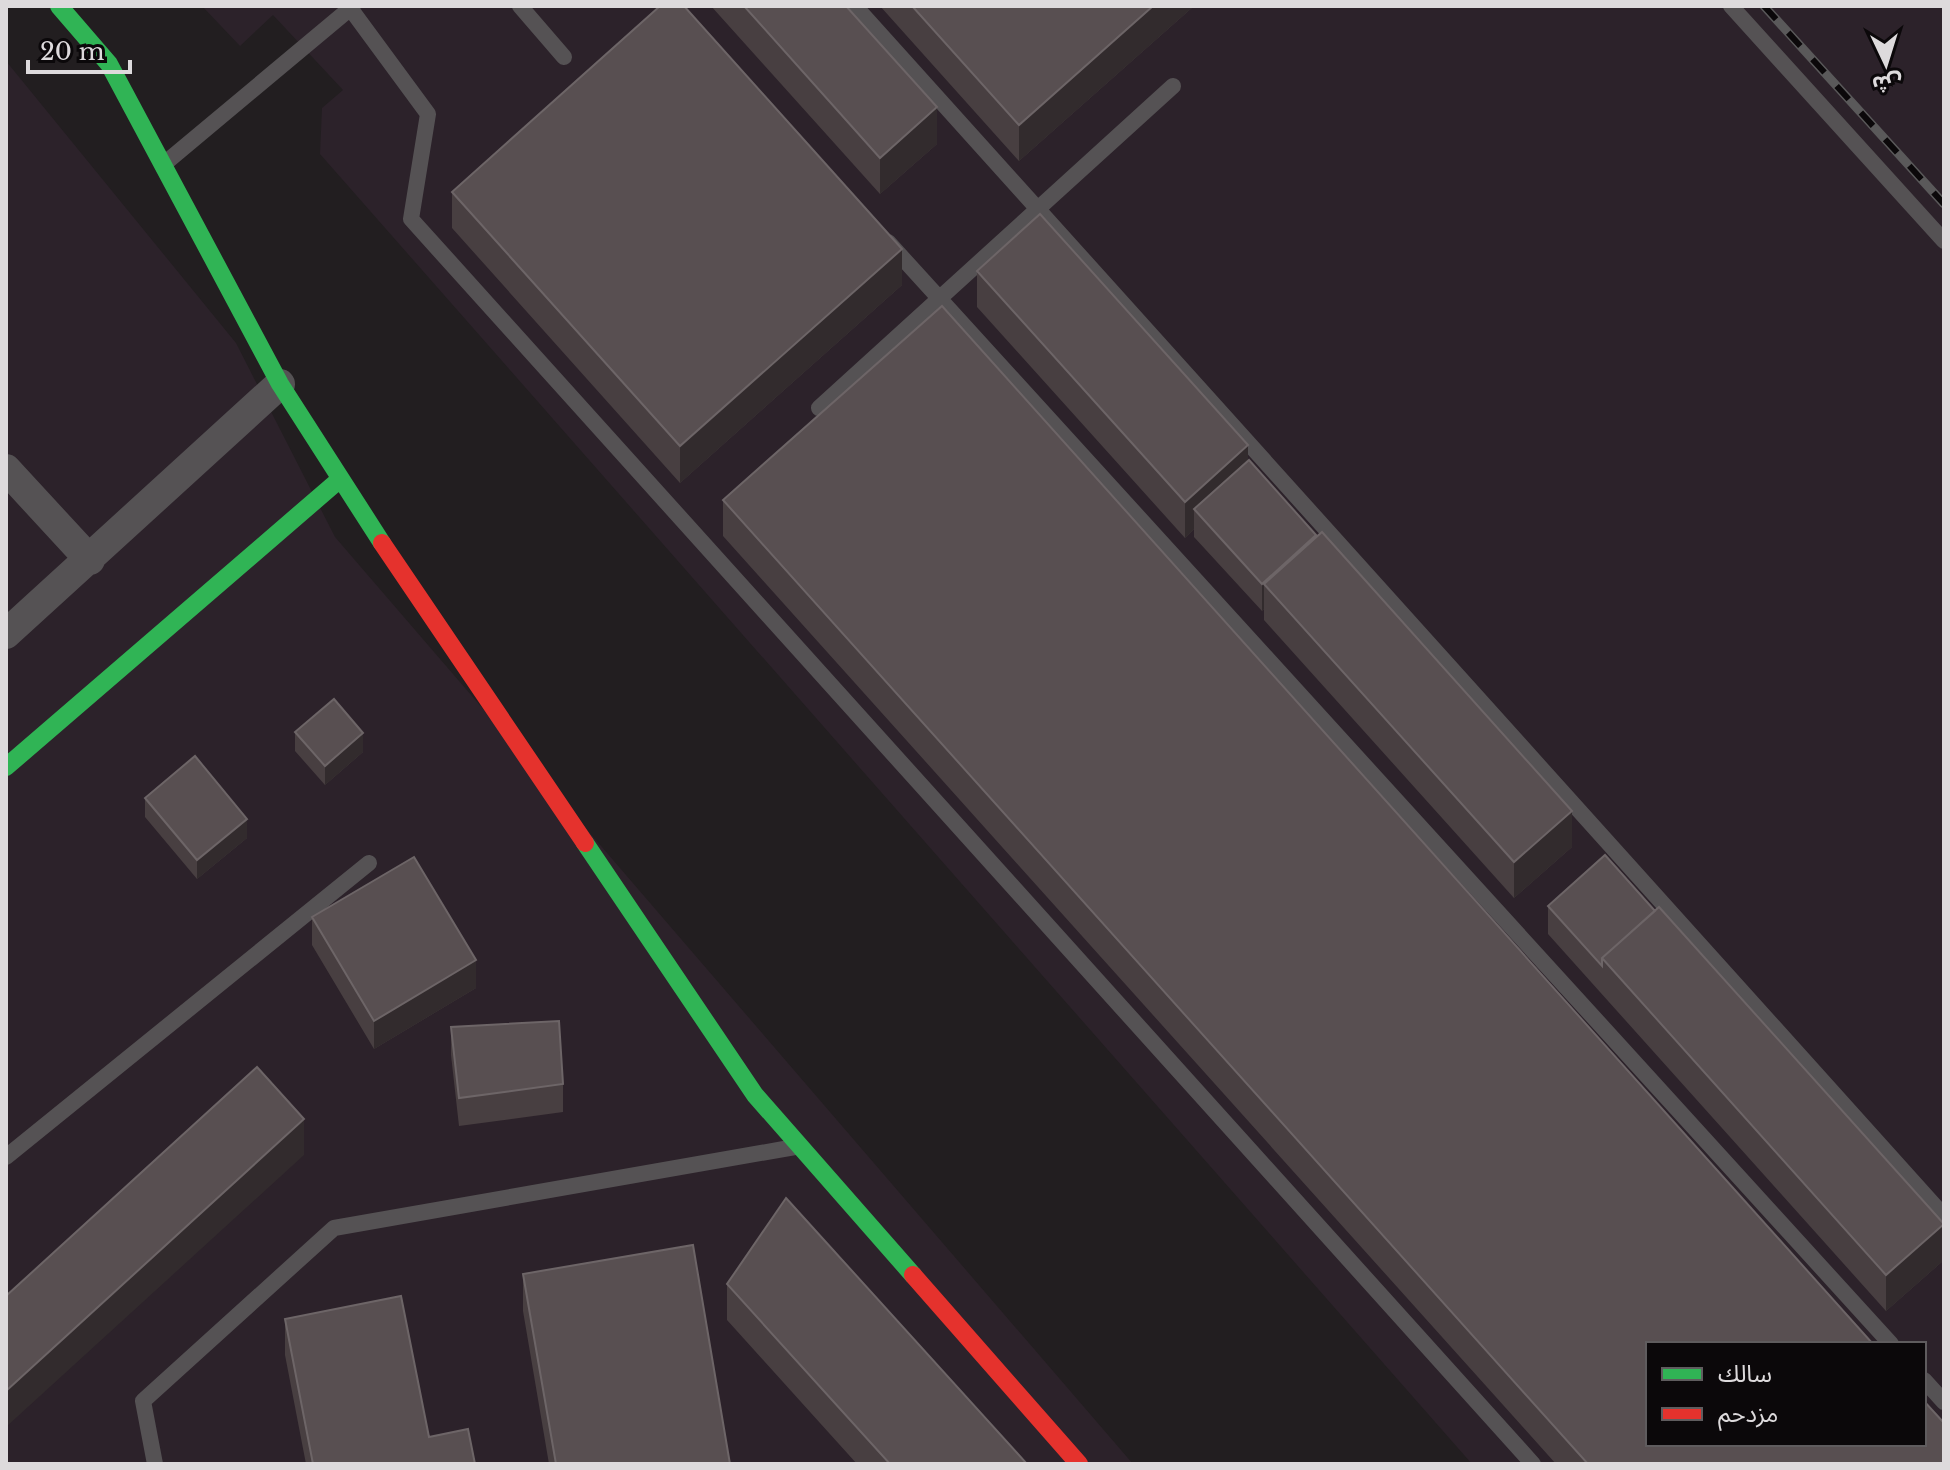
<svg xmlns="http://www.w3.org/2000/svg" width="1950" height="1470" font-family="'Libre Baskerville','Noto Sans Arabic',serif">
<rect width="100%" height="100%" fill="#221e20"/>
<path fill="#2c222a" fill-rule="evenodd" d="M202,6H1944V1464H1472L320,154L322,108L343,90L273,15L240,46ZM1648,1344H1924V1444H1648Z
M6,61L236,343L335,537L1133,1464H6Z"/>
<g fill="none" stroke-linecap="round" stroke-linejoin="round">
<path stroke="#555254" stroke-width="16" d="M520,6L564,57
M855,6L1944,1216
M1731,6L1944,241
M350,8L428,114L411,219L1533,1464
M164,164L353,6
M888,242L1891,1344
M819,408L1173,86
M6,1157L369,863
M1924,1380L1944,1402
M155,1464L143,1401L334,1228L795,1147"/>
<path stroke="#555254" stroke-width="30" d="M6,469L90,560
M6,634L280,384"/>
<path stroke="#30b455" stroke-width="18" d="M59,6L109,64L280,384L382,543
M6,767L339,480
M585,843L755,1095L913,1275"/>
<path stroke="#e5322d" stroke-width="18" d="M382,543L585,843
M913,1275L1079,1464"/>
<defs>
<path id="rail" d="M1764,6L1944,204"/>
</defs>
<use href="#rail" stroke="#5a595a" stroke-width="9"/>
<use href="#rail" stroke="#0b080a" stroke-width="6" stroke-dasharray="18" stroke-linecap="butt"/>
</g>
<path fill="#483f41" d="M711,6H846L937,144L880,194Z
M880,6H1194L1019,161Z
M452,192L902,285L680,483L452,228Z
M977,271L1248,462L1316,537L1572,847L1514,898L1264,620V609L1262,611L1194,537V529L1185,538L977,307Z
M723,500L1944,1464H1556L723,536Z
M295,732L363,752L325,785L295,751Z
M145,798L247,838L197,879L145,817Z
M1548,906L1655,911L1944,1260L1886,1311L1548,934Z
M312,917L476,988L374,1049L312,945Z
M451,1027L563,1084V1112L459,1126L451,1055Z
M523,1274L730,1464H549L523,1311Z
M727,1284L1027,1464H857L727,1320Z
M285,1319L429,1437L475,1464H306L285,1355Z"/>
<path fill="#322b2d" d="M1153,6H1194L1019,161V125Z
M937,107V144L880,194V158Z
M902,249V285L680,483V446Z
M1248,445V481L1194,509V529L1185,538V502Z
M1316,535V563L1264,584V609L1262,611V584Z
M363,733V752L325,785V766Z
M1572,811V847L1514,898V862Z
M247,819V838L197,879V860Z
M476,960V988L374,1049V1021Z
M304,1119V1155L6,1427V1391Z
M1944,1224V1260L1886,1311V1275Z"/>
<path fill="#584f51" stroke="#6d6567" stroke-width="2" d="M660,6H684L902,249L680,446L452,192Z
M744,6H846L937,107L880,158Z
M912,6H1153L1019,125Z
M1040,214L1248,445L1185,502L977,271Z
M942,306L1873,1344H1648V1444H1924V1401L1944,1423V1464H1588L723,500Z
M1249,460L1316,535L1262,584L1194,509Z
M1322,532L1572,811L1514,862L1264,584Z
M334,699L363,733L325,766L295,732Z
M195,756L247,819L197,860L145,798Z
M1605,855L1655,911L1602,958V966L1548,906Z
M414,857L476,960L374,1021L312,917Z
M1659,907L1944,1224L1886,1275L1602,958Z
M559,1021L563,1084L459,1098L451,1027Z
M257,1067L304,1119L6,1391V1296Z
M786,1198L1027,1464H890L727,1284Z
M693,1245L730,1464H556L523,1274Z
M401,1296L429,1437L468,1429L475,1464H313L285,1319Z"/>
<rect width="1950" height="1470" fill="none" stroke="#dddadc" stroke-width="16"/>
<rect x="1646" y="1342" width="280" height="104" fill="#0b080a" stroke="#5f5c5e" stroke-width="2"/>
<rect x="1662" y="1368" width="40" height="12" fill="#30b455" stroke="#5f5c5e" stroke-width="2"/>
<text x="1718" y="1382" font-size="24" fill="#dddadc">سالك</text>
<rect x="1662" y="1408" width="40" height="12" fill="#e5322d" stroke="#5f5c5e" stroke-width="2"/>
<text x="1718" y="1422" font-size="24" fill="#dddadc">مزدحم</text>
<g transform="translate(1886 64) rotate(176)" stroke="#0b080a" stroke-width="6" paint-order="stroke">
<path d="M0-6L14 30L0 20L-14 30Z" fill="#dddadc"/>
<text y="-12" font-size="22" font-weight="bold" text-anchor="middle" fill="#dddadc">ش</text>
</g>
<path d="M28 60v12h102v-12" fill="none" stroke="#dddadc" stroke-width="4"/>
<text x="40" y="60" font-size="24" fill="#dddadc" stroke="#0b080a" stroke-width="6" paint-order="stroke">20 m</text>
</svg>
